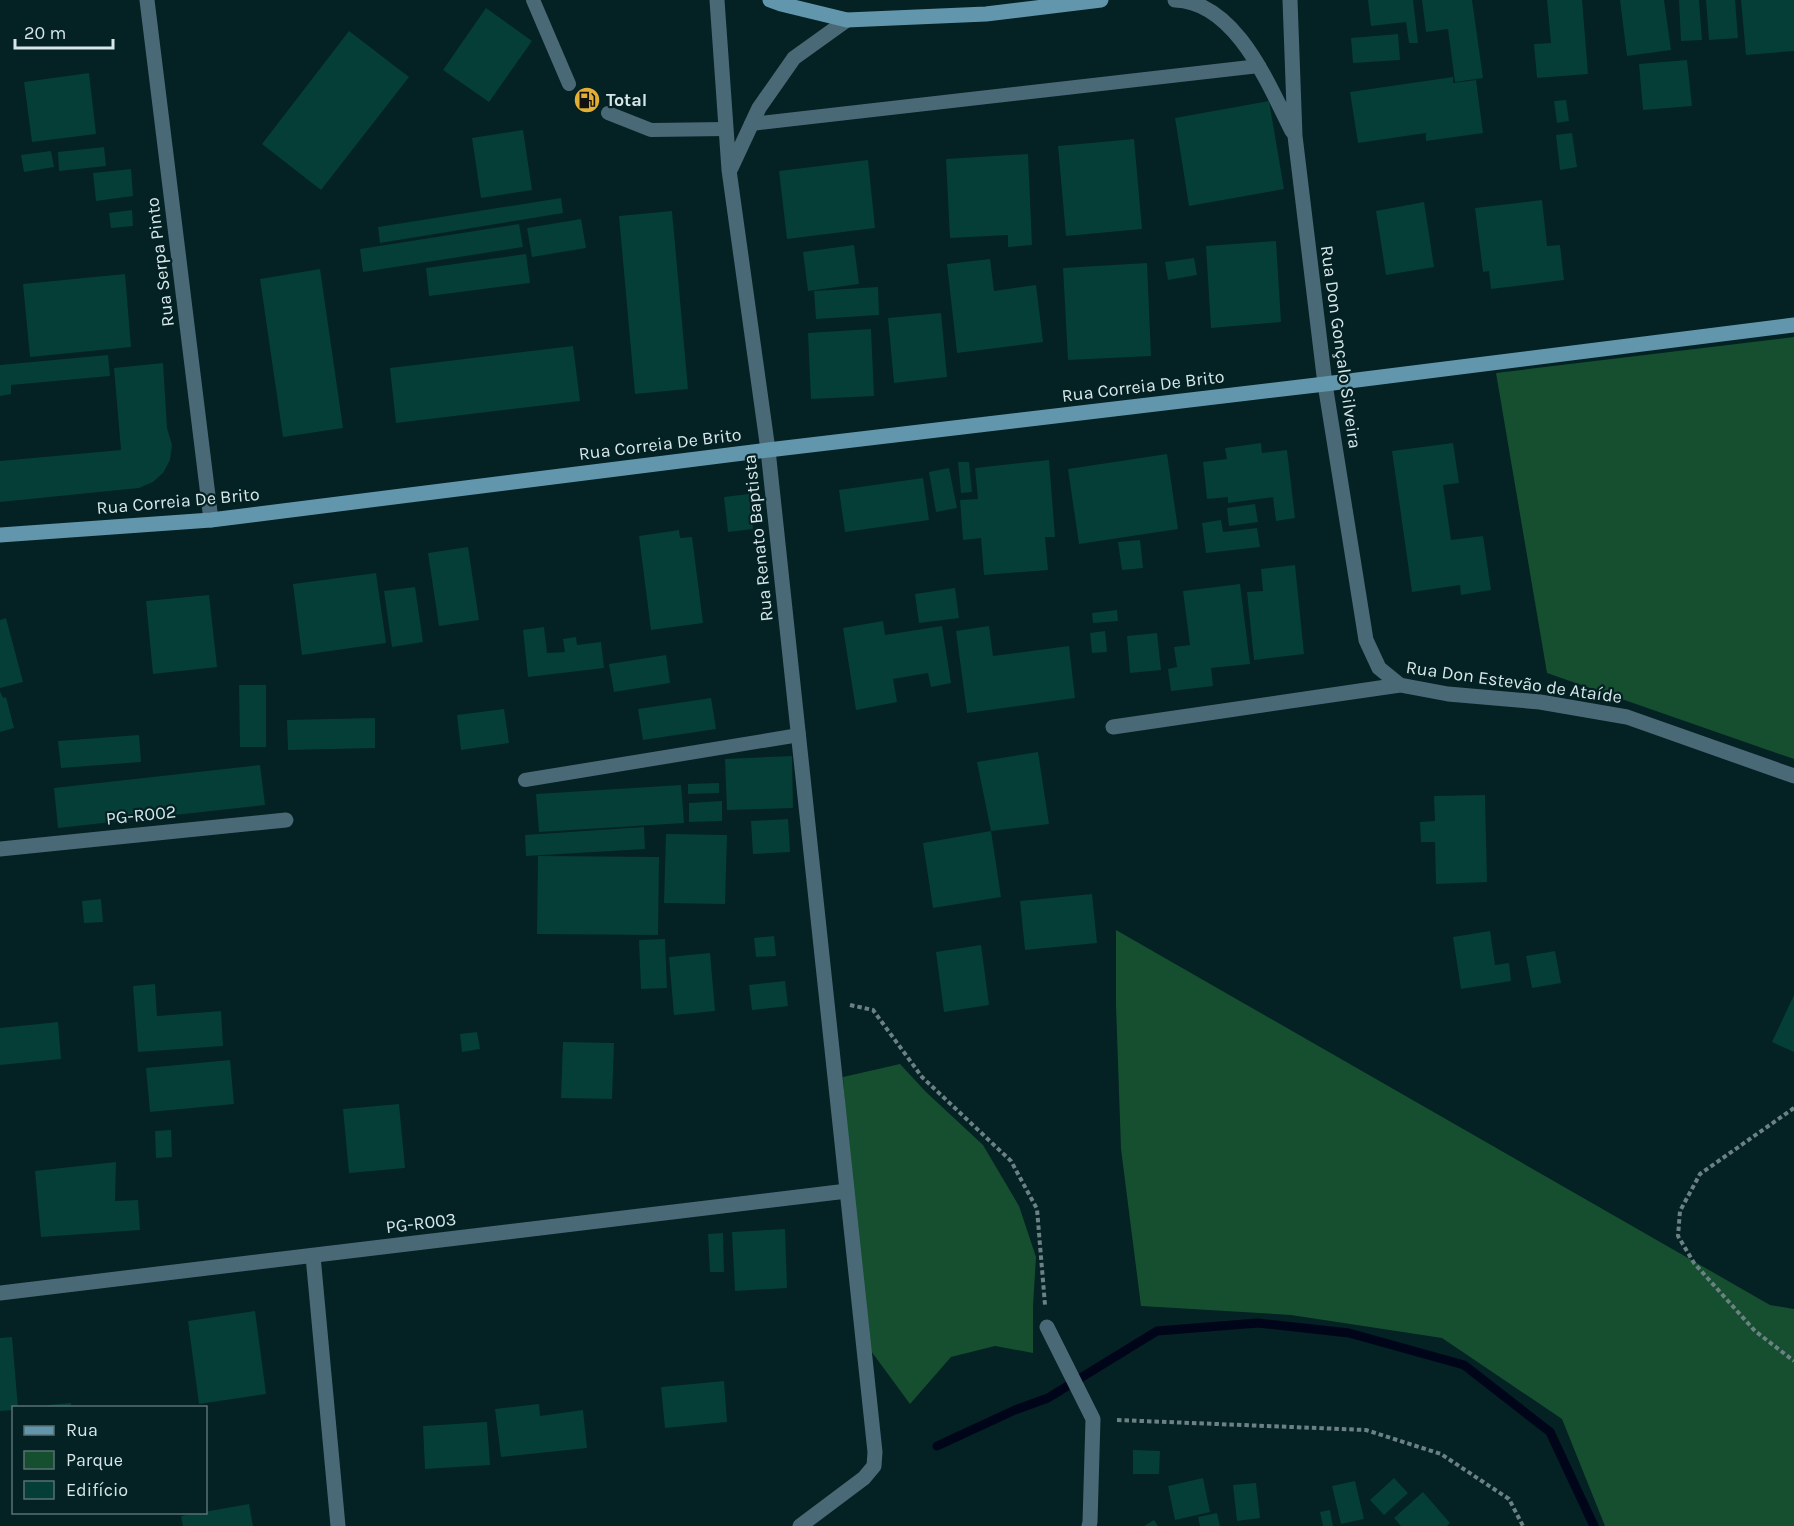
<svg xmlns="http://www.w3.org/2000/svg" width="1794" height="1526" font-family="Karla,sans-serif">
<rect width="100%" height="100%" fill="#042123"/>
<path fill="#154f30" d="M1794,337V759L1547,673L1496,373Z
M1116,930L1770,1305L1794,1309V1526H1605L1562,1419L1442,1338L1291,1315L1141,1306L1121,1149L1116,1005Z
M900,1064L926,1092L983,1145L1019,1206L1036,1257L1033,1306V1353L995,1346L951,1357L910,1404L860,1336L843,1077Z"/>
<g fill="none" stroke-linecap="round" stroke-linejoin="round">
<path stroke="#00051a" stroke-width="9" d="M937,1446L1015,1410L1048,1398L1157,1331L1258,1323L1349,1333L1464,1365L1550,1432L1594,1526"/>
</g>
<path fill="#053e36" d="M1368,0H1413L1418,43H1409L1406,22L1371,26Z
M1422,0H1472L1483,78L1455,82L1448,29L1426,32Z
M1547,0H1582L1588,74L1537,78L1534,44L1551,43Z
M1620,0H1664L1671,50L1627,56Z
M1679,0H1699L1702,40L1681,41Z
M1706,0H1735L1738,38L1709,40Z
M1741,0H1794V51L1746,55Z
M486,8L532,41L489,102L443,70Z
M349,31L409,77L321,190L262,144Z
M1398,34L1400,60L1353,63L1351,38Z
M1687,60L1692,106L1643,110L1639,64Z
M89,73L96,134L32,142L24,82Z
M1453,77V83L1476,80L1483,133L1426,141V133L1358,143L1350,92Z
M1566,100L1569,121L1557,123L1554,101Z
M1269,101L1284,189L1189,206L1175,118Z
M523,130L532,190L481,198L472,138Z
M1572,133L1577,167L1560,170L1556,135Z
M1134,139L1142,229L1066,236L1058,146Z
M104,147L106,166L59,171L58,152Z
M51,151L54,167L24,172L21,155Z
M1028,154L1032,245L1008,247V235L950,238L946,159Z
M868,160L875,228L787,239L779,171Z
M131,169L133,196L96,201L93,173Z
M561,198L563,213L380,243L378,227Z
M1542,200L1547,246L1560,245L1564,280L1491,289L1489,271L1483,272L1475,208Z
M1424,202L1434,267L1386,275L1376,211Z
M132,210L133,226L111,228L109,213Z
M672,211L688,389L635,394L619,216Z
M581,219L586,248L532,257L527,228Z
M519,224L523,247L363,272L360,249Z
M1276,241L1281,322L1211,328L1206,246Z
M854,245L859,284L808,291L803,252Z
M526,254L530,283L429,296L426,268Z
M1194,258L1197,275L1168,280L1165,262Z
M990,259L994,291L1036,285L1043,342L957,353L947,264Z
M1147,263L1151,356L1068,360L1063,268Z
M320,269L343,428L283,437L260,279Z
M125,274L131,347L30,357L23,284Z
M878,287L879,315L816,319L814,291Z
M941,313L947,377L894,383L888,318Z
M871,329L874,396L811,399L808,333Z
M573,346L580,401L396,423L390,368Z
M108,355L110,376L11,385V394L0,396V365Z
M163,363L167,428L172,445L170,460L163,473L153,482L139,488L0,502V461L121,450L114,368Z
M1261,443L1262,453L1287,450L1295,518L1276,521L1273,497L1228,503V497L1207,499L1203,462L1227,459L1225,448Z
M1453,443L1459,483L1443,485L1451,540L1483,536L1491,590L1461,595L1460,585L1412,592L1392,451Z
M1167,454L1178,529L1079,544L1068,469Z
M1049,460L1055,537H1045L1048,570L984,575L981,538L963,540L960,500L978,499L975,468Z
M958,462H969L972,492L961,493Z
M949,468L957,508L936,512L929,472Z
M923,478L929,520L845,532L839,490Z
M749,494L753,529L728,532L724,497Z
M1255,504L1258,522L1229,526L1227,508Z
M1221,520L1223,532L1257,528L1260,547L1206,553L1202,523Z
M679,530L680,538L692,537L703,623L651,630L639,536Z
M1140,540L1143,568L1122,570L1118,542Z
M468,547L479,620L439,626L428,553Z
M1295,565L1304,654L1254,660L1247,592L1263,591L1261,569Z
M376,573L386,643L302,655L293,584Z
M1240,584L1250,664L1211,668L1213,686L1171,691L1168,669L1177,667L1174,647L1190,645L1183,591Z
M415,587L423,642L392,647L384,591Z
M955,588L959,618L919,623L915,594Z
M209,595L217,667L153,674L146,601Z
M1117,610L1118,621L1093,623L1092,613Z
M6,618L23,682L0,688V620Z
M883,621L885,635L942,626L951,683L931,687L928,673L893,679L897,702L856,710L843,628Z
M989,626L993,656L1069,646L1075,698L967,713L956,631Z
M544,627L547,653L565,652L563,639L576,637L577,645L601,642L604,668L528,677L523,630Z
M1105,631L1107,652L1092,653L1090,633Z
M1157,633L1161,670L1130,673L1127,636Z
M666,655L670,683L614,692L609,664Z
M239,685H266V747H240Z
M0,691L3,698L6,697L14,728L0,732Z
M711,698L716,729L643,740L638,709Z
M504,709L509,743L461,750L457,715Z
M375,718V748L288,750L287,720Z
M139,735L141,762L61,768L58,741Z
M1038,752L1049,824L991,831L977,762Z
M792,756L793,808L727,810L725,759Z
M260,765L265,805L58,828L54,788Z
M719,783V793L688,794V784Z
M681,785L684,823L539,832L536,794Z
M1485,795L1487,882L1436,884L1435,842H1421L1420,822L1435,821L1434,796Z
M722,801V821L689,822V803Z
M788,819L790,852L753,854L751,821Z
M644,827L645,849L526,856L525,835Z
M991,831L1001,897L933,908L923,843Z
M666,834L727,835L725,904L664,903Z
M538,856L659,857L658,935L537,934Z
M1092,894L1097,943L1025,950L1020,901Z
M101,899L103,922L84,923L82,901Z
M1490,931L1495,965L1509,963L1511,981L1461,989L1453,937Z
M774,936L776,956L756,957L754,938Z
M665,939L667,988L641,989L639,940Z
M981,945L989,1005L944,1012L936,952Z
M1555,951L1561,983L1532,988L1526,956Z
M710,953L715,1011L674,1015L669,957Z
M785,981L788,1006L752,1010L749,985Z
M155,984L157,1016L221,1011L223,1046L138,1052L133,986Z
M1794,995V1052L1772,1042Z
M58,1022L61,1059L0,1065V1028Z
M477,1032L480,1049L462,1052L460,1034Z
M563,1042L614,1043L612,1099L561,1098Z
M230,1060L234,1104L150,1112L146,1068Z
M399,1104L405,1168L349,1173L343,1109Z
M171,1130L172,1157L156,1158L155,1131Z
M116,1162L115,1201L138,1200L140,1230L41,1237L35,1171Z
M785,1229L787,1288L735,1291L732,1232Z
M723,1233L724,1272H710L708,1234Z
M255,1311L266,1394L199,1404L188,1321Z
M12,1337L18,1408H14V1410L0,1411V1338Z
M724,1381L727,1422L665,1428L661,1387Z
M71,1403V1408H48V1405Z
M539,1404L540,1416L583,1410L587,1448L501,1457L495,1409Z
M487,1422L490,1465L425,1469L423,1426Z
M1133,1450L1160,1451L1159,1474H1133Z
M1203,1478L1210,1512L1175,1520L1168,1486Z
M1394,1478L1408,1493L1384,1515L1370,1500Z
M1355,1481L1364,1519L1341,1524L1332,1486Z
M1256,1483L1260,1518L1237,1521L1233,1485Z
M1423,1492L1450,1523L1447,1526H1401L1394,1518Z
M249,1504L253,1526H183L181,1516Z
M1330,1510L1333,1526H1323L1320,1512Z
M1217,1513L1220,1526H1200L1198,1517Z
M1154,1520L1158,1526H1144Z"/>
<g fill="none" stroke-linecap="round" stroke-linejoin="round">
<path stroke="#6b8183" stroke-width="4" stroke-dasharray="4.5 3" stroke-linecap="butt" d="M850,1005L873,1010L922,1077L1011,1161L1037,1209L1045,1305
M1794,1108L1700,1174L1680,1211L1678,1236L1694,1263L1755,1331L1794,1361
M1117,1420L1366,1430L1441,1454L1509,1499L1523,1526"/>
<path stroke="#4a6977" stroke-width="14" d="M533,0L569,84
M608,113L651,130L726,129
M751,124L1259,66
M525,780L799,735"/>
<path stroke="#4a6977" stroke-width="15" d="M147,0L211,520
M717,0L729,170L768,450L875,1452L874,1466L864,1478L800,1526
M1175,0C1236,2 1268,84 1292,131
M1290,0L1295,136L1325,384L1366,640L1379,668L1400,685
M731,168L759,108L794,58L847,20
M1113,727L1400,685L1448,694L1540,702L1627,717L1794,776
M0,849L286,820
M313,1256L338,1526
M0,1293L847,1191
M1047,1327L1093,1419L1090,1522L1089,1526"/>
<path stroke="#6296ac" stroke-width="15" d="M770,0L781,4L847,20L986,14L1101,0
M0,535L211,520L768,450L1325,384L1794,325"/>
</g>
<defs>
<symbol id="fuel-disc" viewBox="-11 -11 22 22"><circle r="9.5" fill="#e2af34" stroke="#042123"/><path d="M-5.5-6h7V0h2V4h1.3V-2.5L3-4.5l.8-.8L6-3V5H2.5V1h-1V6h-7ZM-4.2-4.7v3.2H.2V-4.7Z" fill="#111"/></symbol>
</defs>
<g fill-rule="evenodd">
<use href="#fuel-disc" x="572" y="85" width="30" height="30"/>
</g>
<g text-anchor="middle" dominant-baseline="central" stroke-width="4.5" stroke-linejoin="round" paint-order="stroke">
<g font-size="18" font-weight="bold" fill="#d7e7e9" stroke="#042123" text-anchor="start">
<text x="606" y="100">Total</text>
</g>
<g font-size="18" fill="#d7e7e9" stroke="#042123">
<text transform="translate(160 262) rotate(-97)">Rua Serpa Pinto</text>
<text transform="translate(1341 347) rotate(82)">Rua Don Gonçalo Silveira</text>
<text transform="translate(1143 386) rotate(-7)">Rua Correia De Brito</text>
<text transform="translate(660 444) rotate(-7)">Rua Correia De Brito</text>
<text transform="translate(178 501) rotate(-5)">Rua Correia De Brito</text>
<text transform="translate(758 538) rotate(-96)">Rua Renato Baptista</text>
<text transform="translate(1514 682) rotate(8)">Rua Don Estevão de Ataíde</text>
<text transform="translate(141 815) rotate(-6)">PG-R002</text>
<text transform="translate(421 1223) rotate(-7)">PG-R003</text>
</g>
</g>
<rect x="12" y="1406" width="195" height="108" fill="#042123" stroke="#587072" stroke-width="1.5"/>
<rect x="24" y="1426" width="30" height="9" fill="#6296ac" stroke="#587072" stroke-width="1.5"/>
<text x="66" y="1436" font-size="18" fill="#d7e7e9">Rua</text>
<rect x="24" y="1451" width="30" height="18" fill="#154f30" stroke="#587072" stroke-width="1.5"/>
<text x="66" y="1466" font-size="18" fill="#d7e7e9">Parque</text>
<rect x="24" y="1481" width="30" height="18" fill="#053e36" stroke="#587072" stroke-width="1.5"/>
<text x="66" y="1496" font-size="18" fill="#d7e7e9">Edifício</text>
<path d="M15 39v9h98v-9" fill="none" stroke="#d7e7e9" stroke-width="3"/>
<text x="24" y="39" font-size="18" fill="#d7e7e9" stroke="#042123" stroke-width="4.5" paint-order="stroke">20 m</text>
</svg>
